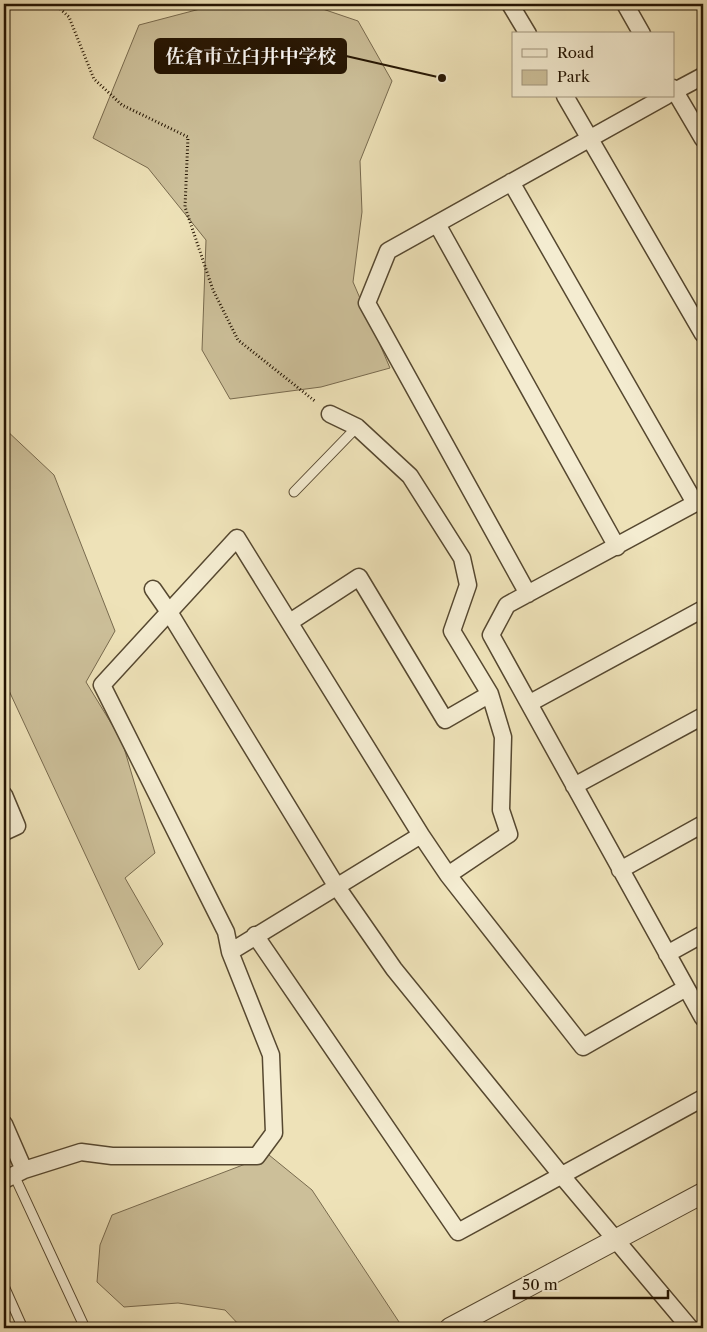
<svg xmlns="http://www.w3.org/2000/svg" width="707" height="1332" font-family="'Libre Caslon Text','Noto Serif JP',serif">
<rect width="100%" height="100%" fill="#eee2b8"/>
<filter id="stains"><feTurbulence type="fractalNoise" baseFrequency=".004" numOctaves="4"/><feColorMatrix values="0 0 0 0 .2 0 0 0 0 .09 0 0 0 0 .02 0 0 0 .5 -.17"/></filter>
<radialGradient id="worn" r=".72"><stop offset=".6" stop-color="#630" stop-opacity="0"/><stop offset="1" stop-color="#630" stop-opacity=".3"/></radialGradient>
<path fill="#ccbf99" stroke="#786a4e" d="M219,4H308L358,21L392,81L360,161L362,212L353,282L390,368L321,387L230,399L202,350L206,240L148,168L93,138L139,25Z
M4,428L54,475L115,631L86,682L122,741L155,853L125,878L163,944L139,970L4,680Z
M269,1155L312,1190L403,1328H242L225,1310L178,1303L124,1307L97,1282L100,1245L112,1215Z"/>
<g fill="none" stroke-linecap="round" stroke-linejoin="round">
<defs>
<path id="service" d="M294,492L357,427
M14,1175L85,1328
M4,1286L21,1324"/>
<path id="minor" d="M510,4L528,34
M625,4L642,34
M673,88L703,139
M673,92L703,76
M565,96L703,334
M511,182L695,503
M437,224L617,547
M330,414L357,427L410,476L462,558L468,585L452,631L490,694L503,737L501,810L509,834L448,875
M703,499L507,605L491,635L703,1018
M153,589L169,612L337,887L394,969L562,1176L690,1328
M528,594L367,303L388,251L666,96
M290,622L359,577L445,720L490,694
M530,703L703,609
M574,786L703,716
M4,795L17,826L4,832
M620,870L703,824
M255,935L458,1232L703,1098
M230,952L421,835
M667,954L703,934
M4,1124L24,1170
M4,1180L24,1170L81,1152L112,1156H257L274,1133L271,1055L230,952L226,932L102,685L237,538L421,835L448,875L583,1047L686,988"/>
<path id="tertiary" d="M450,1328L703,1193"/>
</defs>
<use href="#service" stroke="#564830" stroke-width="11"/>
<use href="#minor" stroke="#564830" stroke-width="19"/>
<use href="#tertiary" stroke="#564830" stroke-width="22"/>
<path stroke="#241402" stroke-width="3" stroke-dasharray="1 2.5" stroke-linecap="butt" d="M55,4L69,17L94,79L122,105L188,137L185,207L213,290L238,340L316,402"/>
<use href="#service" stroke="#f4ecd1" stroke-width="9"/>
<use href="#minor" stroke="#f4ecd1" stroke-width="16"/>
<use href="#tertiary" stroke="#f4ecd1" stroke-width="20"/>
</g>
<path fill="none" stroke="#241402" stroke-width="2" d="M442 78L346 56"/>
<circle fill="#241402" stroke="#f4ecd1" stroke-width="2" cx="442" cy="78" r="5"/>
<rect fill="#241402" stroke="#241402" stroke-width="2" x="155" y="39" width="191" height="34" rx="5"/>
<g font-size="19" text-anchor="middle" font-weight="bold" fill="#fff">
<text x="251" y="63">佐倉市立臼井中学校</text>
</g>
<rect width="707" height="1332" fill="none" stroke="#eee2b8" stroke-width="20"/>
<rect x="5" y="5" width="697" height="1322" fill="none" stroke="#241402" stroke-width="2.5"/>
<rect x="10" y="10" width="687" height="1312" fill="none" stroke="#241402"/>
<rect x="512" y="32" width="162" height="65" fill="#f4ecd1" stroke="#a1967e"/>
<rect x="522" y="49" width="25" height="8" fill="#f4ecd1" stroke="#a1967e"/>
<text x="557" y="58" font-size="15" fill="#241402">Road</text>
<rect x="522" y="70" width="25" height="15" fill="#ccbf99" stroke="#a1967e"/>
<text x="557" y="82" font-size="15" fill="#241402">Park</text>
<path d="M514 1290v8h154v-8" fill="none" stroke="#241402" stroke-width="2.5"/>
<text x="522" y="1290" font-size="15" fill="#241402" stroke="#f4ecd1" stroke-width="4" paint-order="stroke">50 m</text>
<rect width="100%" height="100%" filter="url(#stains)"/>
<rect width="100%" height="100%" fill="url(#worn)"/>
</svg>
